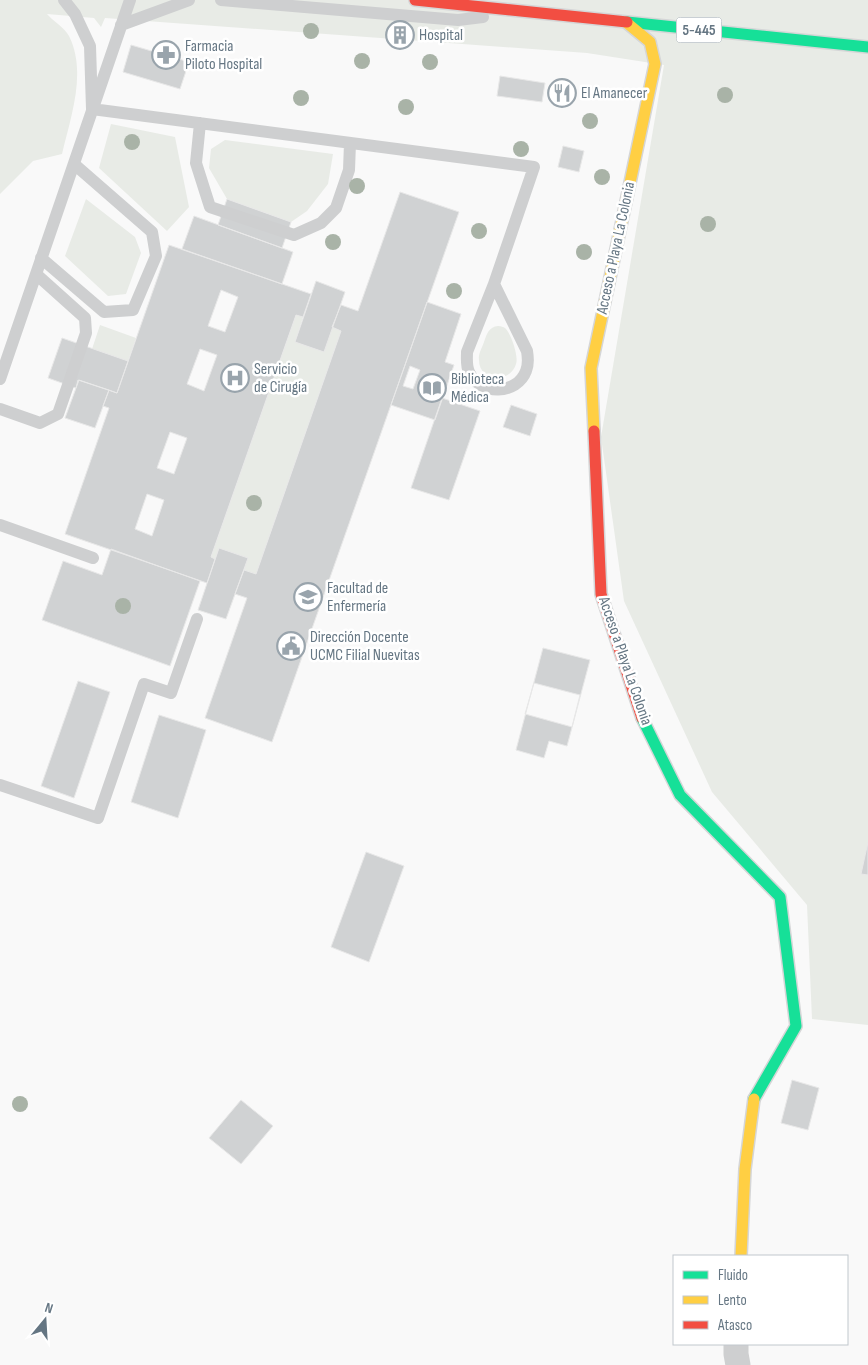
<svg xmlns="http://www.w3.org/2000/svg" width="868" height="1365" font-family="'Sofia Sans Condensed',sans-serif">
<rect width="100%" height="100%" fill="#f9f9f9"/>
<path fill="#e8ebe6" d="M0,0H868V1025L812,1019L807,905L712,792L624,601L601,437L664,65L587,53L105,18L101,27L94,18L47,14C53,21 64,27 69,36C87,72 71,116 62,154L33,161L0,194Z
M111,124L175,137L189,207L167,231L99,168Z
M225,140L333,154L328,184L307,211L291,222L227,199L209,168L211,149Z
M86,199L135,237L141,253L126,294L108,296L65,256Z
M296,315L303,317L295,342L324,352L332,327L341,331L256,574L244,570L247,558L219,548L215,559L211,557Z
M100,325L136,338L128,361L92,349Z
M498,326C500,326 504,327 505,328C511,333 519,357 516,364C510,384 479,382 479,360C478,354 482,348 484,342C487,333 489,327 498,326Z"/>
<path fill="#d0d2d3" stroke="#e8e8e8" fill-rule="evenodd" d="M389,28L412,30V41L388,40Z
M131,45L189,62L180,89L123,72Z
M500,76L545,83L542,102L497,96Z
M563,146L584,151L579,172L558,167Z
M400,192L459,212L272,742L205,718L247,598L235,594L244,570L256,574L341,331L332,327L341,305L358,311Z
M227,199L291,222L282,248L218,225Z
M194,216L293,252L282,284L182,249Z
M169,245L311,294L303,317L296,315L211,557L215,559L207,583L65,534L109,408L103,406L109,390L117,393ZM221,290L238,297L225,332L208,326ZM200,349L217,355L204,391L187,384ZM170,432L187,438L174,474L157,468ZM147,494L164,500L152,536L135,529Z
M316,281L345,292L324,352L295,342Z
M427,302L461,314L445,362L454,365L435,420L391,405ZM410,366L420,370L413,389L403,386Z
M62,338L128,361L117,393L78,380L76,388L48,378Z
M79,380L109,390L95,428L65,418Z
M442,398L480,411L449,500L411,488Z
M511,405L537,414L530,436L503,427Z
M219,548L248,558L226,619L198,610Z
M111,549L200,581L170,666L42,620L63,561L102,575Z
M543,648L590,660L567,746L549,741L544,758L516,750Z
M78,681L110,692L74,798L41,786Z
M534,683L580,695L572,727L525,714Z
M159,715L206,730L178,818L131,802Z
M868,842V875L861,874Z
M366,852L404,866L369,962L331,947Z
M792,1080L819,1088L808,1130L781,1123Z
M241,1100L273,1126L241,1164L209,1138Z"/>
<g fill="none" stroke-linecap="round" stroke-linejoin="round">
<defs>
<path id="fast" d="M627,22L868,47
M642,718L680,795L780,897L796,1026L754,1099"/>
<path id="slow" d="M594,431L591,368L655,64L650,42L627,23
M741,1256L745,1169L754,1099"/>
<path id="jam" d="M415,0L627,22
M594,431L601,594L642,718"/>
</defs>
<use href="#fast" stroke="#d5d6d7" stroke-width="14"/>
<use href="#slow" stroke="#d5d6d7" stroke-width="14"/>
<use href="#jam" stroke="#d5d6d7" stroke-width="14"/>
<path stroke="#cecfd0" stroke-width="12" d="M64,0L75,14L90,46L92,109L534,167L494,284L467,352C467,359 466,366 469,372C480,396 517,395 526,371C529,364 528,357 527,351L494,284
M221,0L458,20L483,17
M121,25L189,0
M200,123L196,163L210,207L294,235L321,223L336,208L349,170L350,143
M41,258L104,312L133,310L156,256L152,232L74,164
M0,379L130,0
M0,409L40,423L58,414L86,333L85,318L36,274
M0,525L93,558
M0,785L98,818L144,684L171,693L197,619"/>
<path stroke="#cecfd0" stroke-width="25" d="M736,1344V1354L738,1365"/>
<use href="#fast" stroke="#16e098" stroke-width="11"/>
<use href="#slow" stroke="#ffcf43" stroke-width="11"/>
<use href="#jam" stroke="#f24e42" stroke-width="11"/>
</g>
<g fill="#a9b3a7">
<circle cx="311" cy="31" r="8"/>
<circle cx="362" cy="61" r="8"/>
<circle cx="430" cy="62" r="8"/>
<circle cx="725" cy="95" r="8"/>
<circle cx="301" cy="98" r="8"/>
<circle cx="406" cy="107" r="8"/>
<circle cx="590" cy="121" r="8"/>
<circle cx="132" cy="142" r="8"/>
<circle cx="521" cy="149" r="8"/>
<circle cx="602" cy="177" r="8"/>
<circle cx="357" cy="186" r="8"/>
<circle cx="708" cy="224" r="8"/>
<circle cx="479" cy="231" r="8"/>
<circle cx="333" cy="242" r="8"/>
<circle cx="584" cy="252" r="8"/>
<circle cx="454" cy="291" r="8"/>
<circle cx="254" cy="503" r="8"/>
<circle cx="123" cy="606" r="8"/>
<circle cx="20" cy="1104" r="8"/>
</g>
<defs>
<symbol id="building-ring" viewBox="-11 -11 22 22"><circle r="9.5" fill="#fff" stroke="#99a4ac" stroke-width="1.5"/><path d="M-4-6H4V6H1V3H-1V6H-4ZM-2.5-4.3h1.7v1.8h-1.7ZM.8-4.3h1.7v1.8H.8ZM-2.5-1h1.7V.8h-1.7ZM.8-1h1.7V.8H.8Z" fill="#99a4ac"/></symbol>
<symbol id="pharmacy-ring" viewBox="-11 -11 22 22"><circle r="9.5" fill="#fff" stroke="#99a4ac" stroke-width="1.5"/><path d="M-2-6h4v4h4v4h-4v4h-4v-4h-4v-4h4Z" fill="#99a4ac"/></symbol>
<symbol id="restaurant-ring" viewBox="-11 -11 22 22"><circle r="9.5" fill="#fff" stroke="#99a4ac" stroke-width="1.5"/><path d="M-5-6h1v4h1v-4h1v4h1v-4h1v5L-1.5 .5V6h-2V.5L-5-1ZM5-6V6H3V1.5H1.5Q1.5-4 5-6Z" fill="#99a4ac"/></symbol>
<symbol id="hospital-ring" viewBox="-11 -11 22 22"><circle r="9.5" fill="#fff" stroke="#99a4ac" stroke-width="1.5"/><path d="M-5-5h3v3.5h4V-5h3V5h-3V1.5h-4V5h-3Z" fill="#99a4ac"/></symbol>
<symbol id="library-ring" viewBox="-11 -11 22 22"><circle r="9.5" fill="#fff" stroke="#99a4ac" stroke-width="1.5"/><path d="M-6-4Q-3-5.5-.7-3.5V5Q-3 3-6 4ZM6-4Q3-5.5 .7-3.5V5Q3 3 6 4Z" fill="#99a4ac"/></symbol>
<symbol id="university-ring" viewBox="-11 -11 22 22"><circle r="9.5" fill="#fff" stroke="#99a4ac" stroke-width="1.5"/><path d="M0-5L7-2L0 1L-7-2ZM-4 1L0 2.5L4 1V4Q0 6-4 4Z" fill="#99a4ac"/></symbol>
<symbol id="civic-ring" viewBox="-11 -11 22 22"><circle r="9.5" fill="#fff" stroke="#99a4ac" stroke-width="1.5"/><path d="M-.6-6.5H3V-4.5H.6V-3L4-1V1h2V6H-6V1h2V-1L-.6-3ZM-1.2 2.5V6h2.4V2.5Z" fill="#99a4ac"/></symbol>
</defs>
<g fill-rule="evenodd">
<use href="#building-ring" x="384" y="19" width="32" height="32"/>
<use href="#pharmacy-ring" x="150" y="39" width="32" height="32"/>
<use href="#restaurant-ring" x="546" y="77" width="32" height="32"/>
<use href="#hospital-ring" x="219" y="362" width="32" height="32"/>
<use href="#library-ring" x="416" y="372" width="32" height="32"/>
<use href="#university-ring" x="292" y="581" width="32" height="32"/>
<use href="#civic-ring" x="275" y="630" width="32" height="32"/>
</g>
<g text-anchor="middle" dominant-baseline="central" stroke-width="5" stroke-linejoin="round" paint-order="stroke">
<rect fill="#fff" stroke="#939fa8" stroke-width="1" x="676.5" y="17.5" width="45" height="25" rx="4"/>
<g font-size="15" font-weight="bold" fill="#657683">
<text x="699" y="30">5-445</text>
</g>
<g font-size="16" fill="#657683" stroke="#fff" text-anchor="start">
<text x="419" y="35">Hospital</text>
<text x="185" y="46">Farmacia<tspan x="185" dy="18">Piloto Hospital</tspan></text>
<text x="581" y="93">El Amanecer</text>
<text x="254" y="369">Servicio<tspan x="254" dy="18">de Cirugía</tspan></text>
<text x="451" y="379">Biblioteca<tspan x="451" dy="18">Médica</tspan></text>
<text x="327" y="588">Facultad de<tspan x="327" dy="18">Enfermería</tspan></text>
<text x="310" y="637">Dirección Docente<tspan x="310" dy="18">UCMC Filial Nuevitas</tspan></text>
</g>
<g font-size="16" fill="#657683" stroke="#fff">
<text transform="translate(616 248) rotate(-78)">Acceso a Playa La Colonia</text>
<text transform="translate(625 661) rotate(71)">Acceso a Playa La Colonia</text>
</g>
</g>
<rect x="673" y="1255" width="175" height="90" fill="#ffffff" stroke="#c1c8cd"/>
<rect x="683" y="1271" width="25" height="8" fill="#16e098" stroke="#c1c8cd"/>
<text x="718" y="1280" font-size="15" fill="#657683">Fluido</text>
<rect x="683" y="1296" width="25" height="8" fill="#ffcf43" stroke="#c1c8cd"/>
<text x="718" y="1305" font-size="15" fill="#657683">Lento</text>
<rect x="683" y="1321" width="25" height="8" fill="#f24e42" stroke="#c1c8cd"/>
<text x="718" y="1330" font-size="15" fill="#657683">Atasco</text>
<g transform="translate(45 1320) rotate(18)" stroke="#ffffff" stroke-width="4" paint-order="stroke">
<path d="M0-4L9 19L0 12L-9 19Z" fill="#657683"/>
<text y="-8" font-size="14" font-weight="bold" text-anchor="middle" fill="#657683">N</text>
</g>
</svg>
